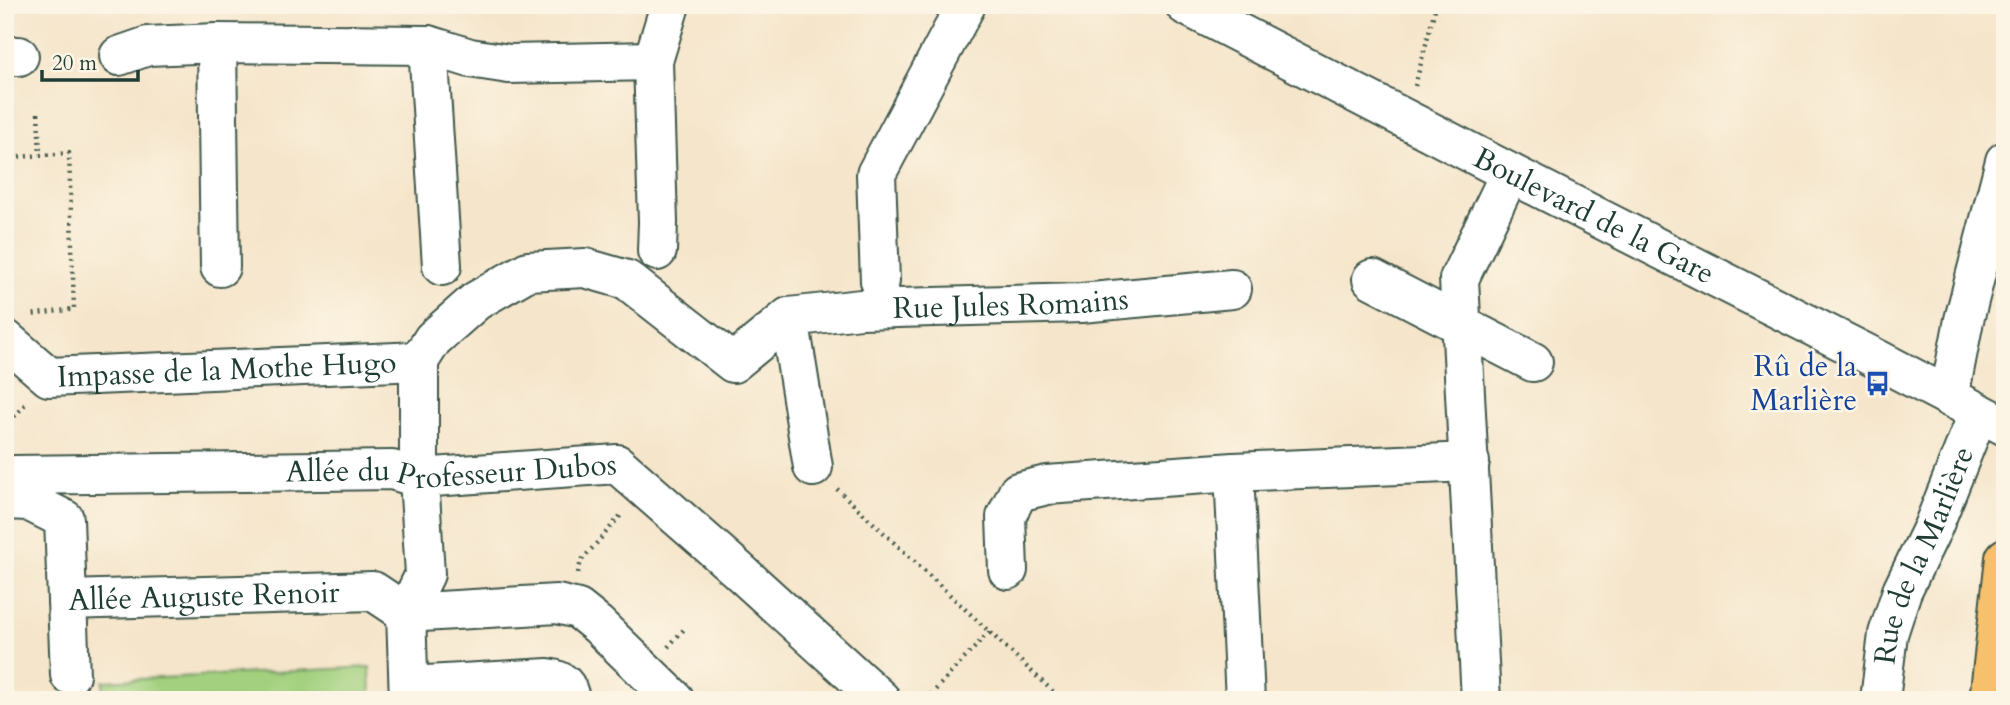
<svg xmlns="http://www.w3.org/2000/svg" width="2010" height="705" font-family="Cardo,serif">
<rect width="100%" height="100%" fill="#fcf5e5"/>
<filter id="ink" filterUnits="userSpaceOnUse"><feTurbulence type="fractalNoise" baseFrequency=".0143" numOctaves="2"/><feDisplacementMap in="SourceGraphic" scale="14" xChannelSelector="R" yChannelSelector="G"/><feConvolveMatrix kernelMatrix="1 2 1 2 8 2 1 2 1" color-interpolation-filters="sRGB"/></filter>
<filter id="wash" filterUnits="userSpaceOnUse"><feTurbulence type="fractalNoise" baseFrequency=".00686" numOctaves="4" result="noise"/><feDisplacementMap in="SourceGraphic" scale="28" xChannelSelector="R" yChannelSelector="G"/><feGaussianBlur stdDeviation="1.57" result="paint"/><feColorMatrix in="noise" values="0 0 0 0 0 0 0 0 0 0 0 0 0 0 0 0 0 1.4 0 .05"/><feComposite in="paint" operator="in"/></filter>
<g filter="url(#wash)">
<rect width="100%" height="100%" fill="#f5e5ca"/>
<path fill="#a2d07e" stroke="#608659" stroke-width="2" d="M370,667L371,700H104L103,681Z"/>
</g>
<g filter="url(#ink)">
<g fill="none" stroke-linecap="round" stroke-linejoin="round">
<defs>
<g id="street">
<path id="s1" d="M1185,5L1510,173L1875,358L2005,426"/>
<path d="M5,56H19"/>
<path d="M119,56L148,46L217,43"/>
<path d="M657,251L658,222L653,61L670,5"/>
<path d="M442,266L428,45L470,58L509,64L653,61"/>
<path d="M220,267L217,43L428,45"/>
<path d="M1372,279L1533,362"/>
<path d="M880,281L876,174L966,5"/>
<path id="s2" d="M5,339L49,377L419,361"/>
<path d="M1949,397L1964,320L2005,161"/>
<path id="s3" d="M813,467L789,317L861,309L1081,303L1232,289"/>
<path d="M1234,472L1245,700"/>
<path id="s4" d="M14,475L392,470L419,478L617,464L737,569L881,700"/>
<path d="M5,500L28,501L64,519L67,600"/>
<path d="M1008,570L1006,517L1018,492L1047,485L1234,472L1470,462"/>
<path d="M406,613L557,604L578,609L598,625L675,700"/>
<path id="s5" d="M70,675L67,600L373,591L406,613"/>
<path d="M409,686L548,678C563,680 568,685 570,700"/>
<path d="M409,700L406,613L425,574L419,478V361L433,339L476,301L528,271L585,268L627,280L733,363L789,317"/>
<path d="M1481,700L1459,279L1510,173"/>
<path id="s6" d="M1880,700L1888,634L1902,591L1933,527L1978,414"/>
</g>
<path id="highway" d="M1989,700L2005,558"/>
</defs>
<use href="#street" stroke="#3f564a" stroke-width="42"/>
<use href="#highway" stroke="#3f564a" stroke-width="42"/>
<path stroke="#3f564a" stroke-width="4.5" stroke-dasharray="2 5" stroke-linecap="butt" d="M1415,86L1436,5
M38,113L40,155
M5,158L69,153L74,309L30,315
M5,427L28,401
M837,489L1062,700
M578,573L581,561L622,514
M668,647L686,627
M219,700L361,695L374,696
M926,700L990,631"/>
<use href="#street" stroke="#fff" stroke-width="38"/>
<use href="#highway" stroke="#f7c06c" stroke-width="38"/>
</g>
</g>
<defs>
<symbol id="bus-bare" viewBox="-9 -9 18 18"><path d="M-5-6H5V4H4V6H2V4H-2V6H-4V4H-5ZM-3.5-4V0h7V-4ZM-3.5 1.2v1.5H-2V1.2ZM2 1.2v1.5H3.5V1.2Z" fill="#1a4fb4" stroke="#fcf5e5" stroke-width="2.5" paint-order="stroke"/></symbol>
</defs>
<g fill-rule="evenodd">
<use href="#bus-bare" x="1860" y="366" width="35" height="35"/>
</g>
<g text-anchor="middle" dominant-baseline="central" stroke-width="5" stroke-linejoin="round" paint-order="stroke">
<g font-size="30" fill="#1f3d34" stroke="#fcf5e5">
<text stroke="none"><textPath href="#s1" startOffset="460">Boulevard de la Gare</textPath></text>
<text stroke="none"><textPath href="#s3" startOffset="374">Rue Jules Romains</textPath></text>
<text stroke="none"><textPath href="#s2" startOffset="236">Impasse de la Mothe Hugo</textPath></text>
<text stroke="none"><textPath href="#s4" startOffset="438">Allée du Professeur Dubos</textPath></text>
<text stroke="none"><textPath href="#s6" startOffset="152">Rue de la Marlière</textPath></text>
<text stroke="none"><textPath href="#s5" startOffset="212">Allée Auguste Renoir</textPath></text>
</g>
<g font-size="30" fill="#164399" stroke="#fcf5e5" text-anchor="end">
<text x="1857" y="366">Rû de la<tspan x="1857" dy="34">Marlière</tspan></text>
</g>
</g>
<rect width="2010" height="705" fill="none" stroke="#fcf5e5" stroke-width="28"/>
<path d="M42 70v10h96v-10" fill="none" stroke="#1f3d34" stroke-width="3.5"/>
<text x="52" y="70" font-size="21" fill="#1f3d34" stroke="#fcf5e5" stroke-width="5" paint-order="stroke">20 m</text>
</svg>
